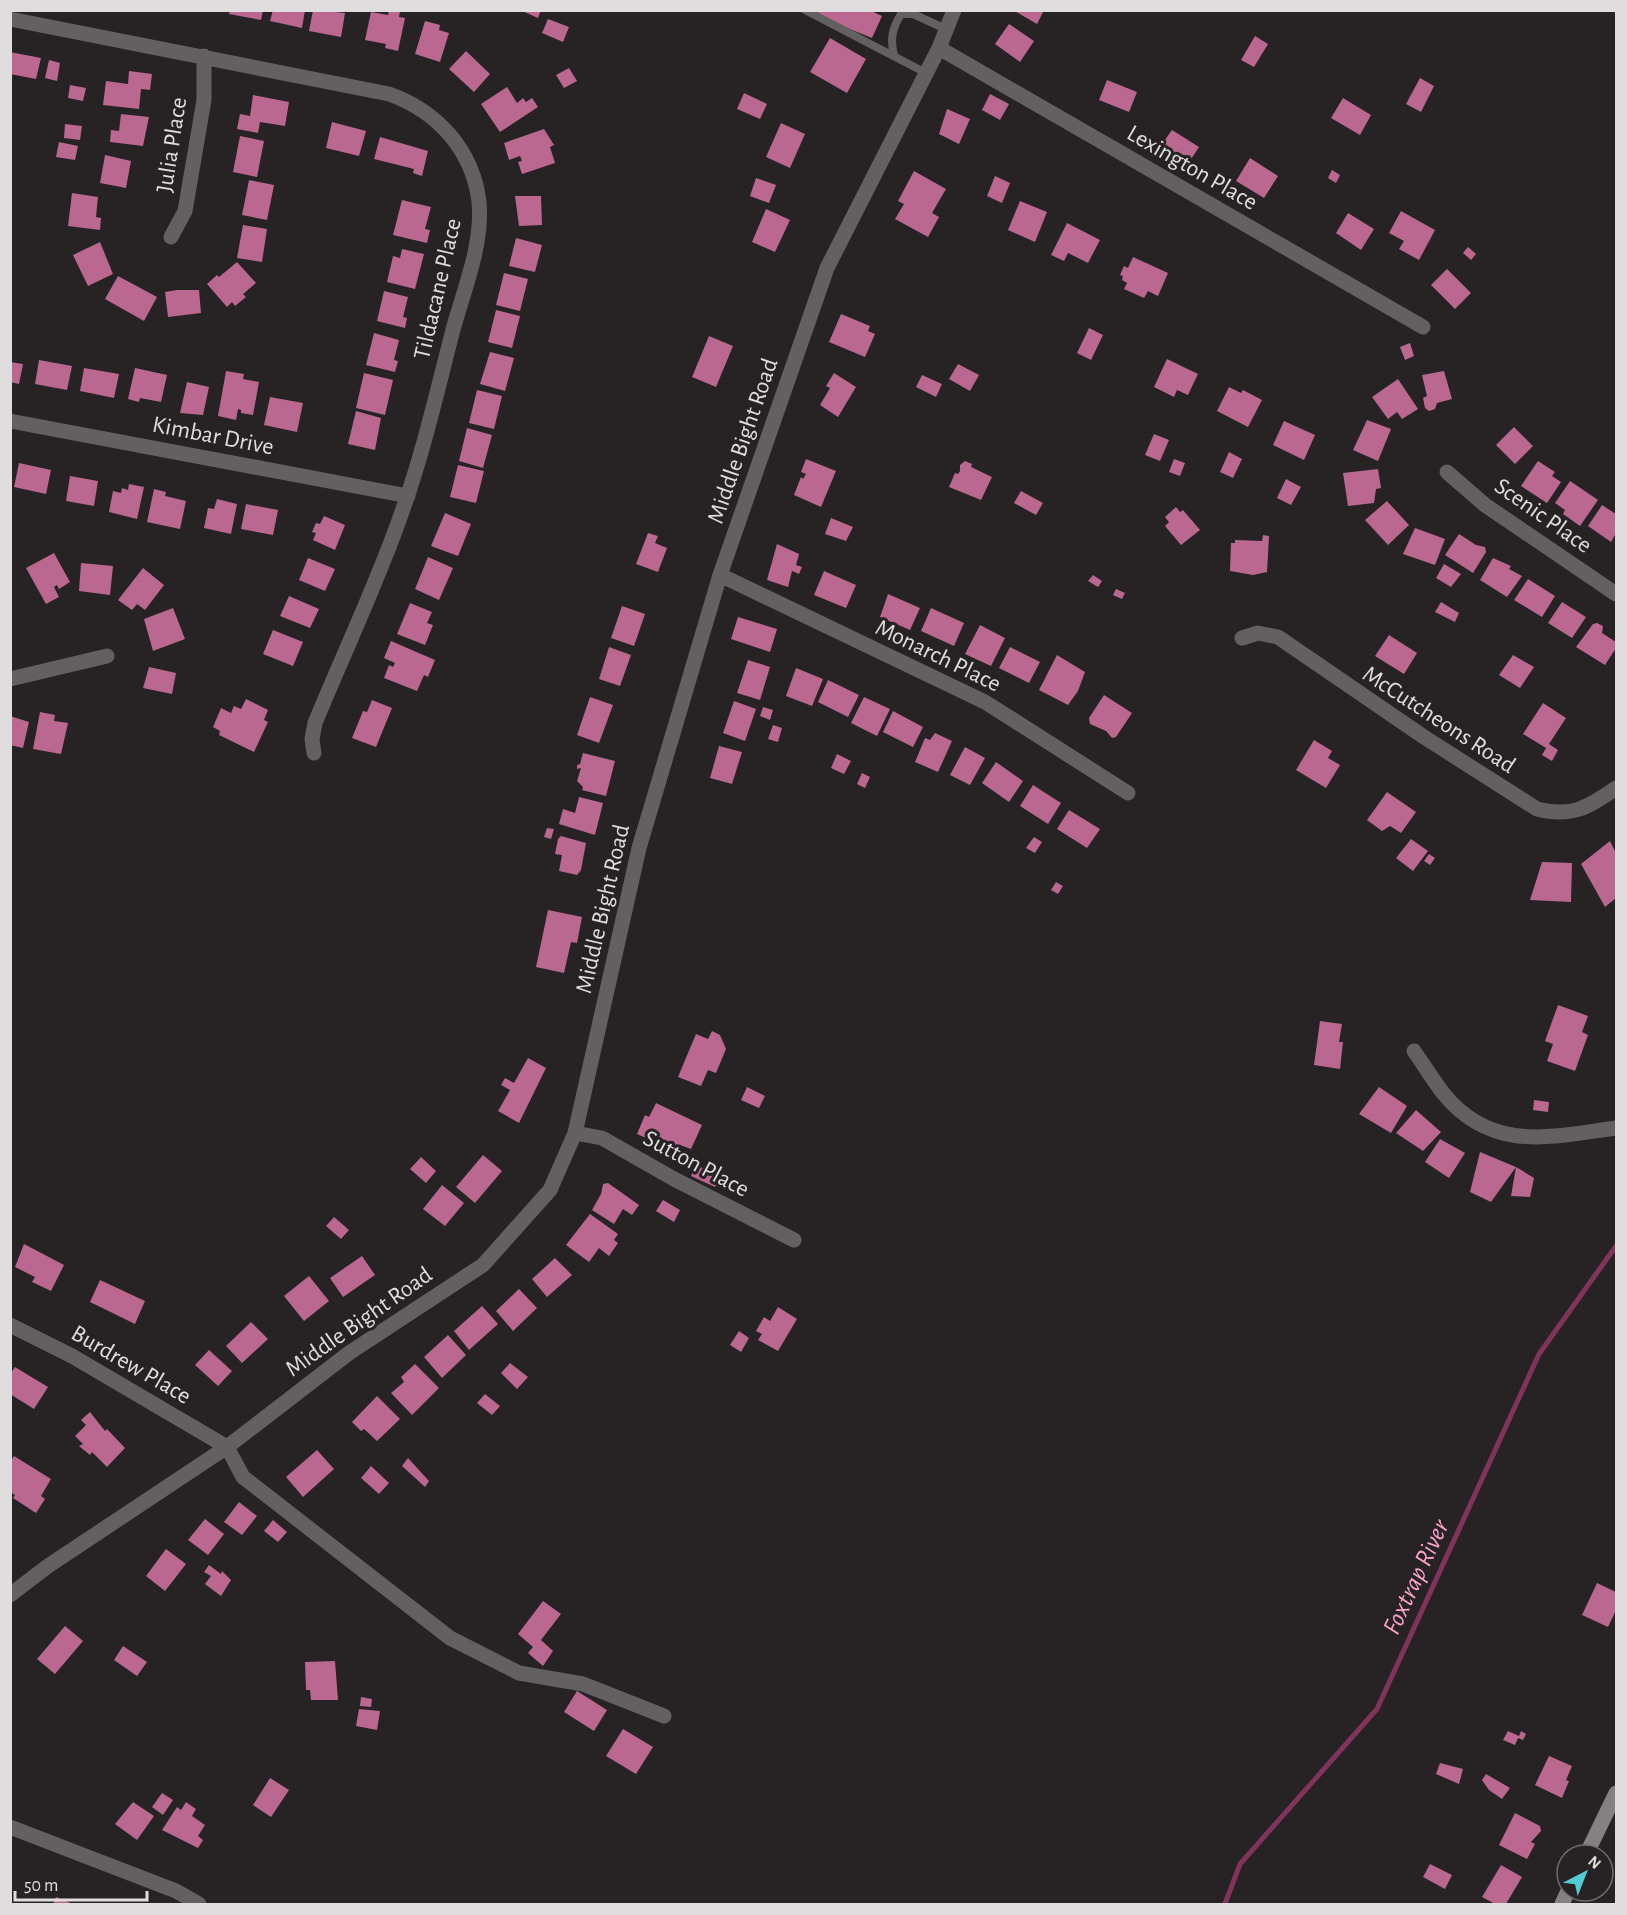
<svg xmlns="http://www.w3.org/2000/svg" width="1627" height="1915" font-family="'Alegreya Sans',sans-serif">
<rect width="100%" height="100%" fill="#272224"/>
<g fill="none" stroke-linecap="round" stroke-linejoin="round">
<path stroke="#80335b" stroke-width="5" d="M1225,1904L1240,1864L1377,1709L1539,1354L1616,1246"/>
</g>
<path fill="#ba6890" d="M230,10H263L261,20L229,14Z
M273,10H305L302,28L270,21Z
M313,10L345,13L341,37L309,31Z
M389,10L400,12L399,17L405,18L398,51L385,48L386,44L365,40L371,12L388,15Z
M520,10H541L538,18Z
M817,10H869L882,16L872,38L815,15Z
M1013,10H1044L1037,24Z
M548,19L569,27L563,42L542,33Z
M425,21L440,25L439,30L449,33L440,62L415,54Z
M1009,24L1034,41L1020,62L995,44Z
M1255,36L1268,44L1254,67L1241,60Z
M830,38L866,59L847,93L810,72Z
M466,51L490,74L474,92L449,69Z
M10,52L41,58L36,79L10,74Z
M49,60L60,63L57,81L45,78Z
M569,68L577,81L564,88L556,75Z
M129,71L152,74L150,90L141,89L139,109L103,105L106,81L128,84Z
M1420,78L1434,86L1421,112L1406,104Z
M1107,80L1137,92L1129,112L1099,100Z
M70,85L86,88L83,101L68,98Z
M507,87L517,103L523,98L526,102L532,98L538,107L500,132L481,104Z
M744,93L767,104L760,119L737,109Z
M990,94L1009,104L1000,120L982,110Z
M253,95L289,102L285,126L260,122L258,133L237,129L240,114L250,116Z
M1343,98L1371,115L1360,135L1331,118Z
M947,109L970,119L959,144L939,134Z
M121,114L149,117L143,146L110,142L111,130L119,131Z
M332,122L366,131L359,156L326,148Z
M781,123L805,134L790,168L766,157Z
M65,124L82,126L80,140L64,138Z
M544,129L554,145L550,147L555,163L522,174L518,162L522,161L520,156L509,160L504,143Z
M1172,130L1199,147L1186,167L1163,152L1166,147L1162,144Z
M240,136L264,141L257,177L233,172Z
M380,137L428,151L422,176L413,173L414,169L374,159Z
M59,142L78,146L75,160L56,157Z
M105,155L131,161L126,188L100,183Z
M1250,158L1278,176L1264,198L1236,181Z
M1332,170L1340,175L1336,183L1328,178Z
M914,171L946,189L932,213L939,217L928,237L895,219L904,204L898,201Z
M995,176L1010,183L1002,203L987,196Z
M756,178L776,185L769,203L750,196Z
M249,180L274,185L267,220L242,215Z
M72,193L98,197L96,217L101,218L100,230L68,226Z
M515,196H541L542,225L519,226Z
M402,200L431,207L425,229L430,230L427,243L393,235Z
M1020,201L1047,212L1035,242L1008,230Z
M766,209L790,220L775,252L752,242Z
M1401,211L1435,230L1419,260L1399,249L1404,241L1389,233Z
M1348,213L1374,229L1361,250L1336,233Z
M1067,223L1100,240L1088,263L1068,253L1064,261L1051,255Z
M243,225L267,229L262,262L237,258Z
M516,238L542,245L535,272L509,266Z
M100,242L113,274L88,286L73,255Z
M1468,247L1476,254L1471,260L1463,253Z
M402,249L424,254L415,289L387,282L393,256L400,258Z
M1133,257L1168,273L1158,296L1148,291L1144,298L1124,289L1127,283L1122,280L1123,276L1120,275L1124,266L1128,268Z
M237,262L256,283L243,294L246,297L235,306L232,302L227,307L207,284L217,275L219,277Z
M1447,269L1471,293L1455,309L1431,285Z
M504,273L528,279L520,311L496,305Z
M118,276L157,297L144,321L105,299Z
M177,290H199L201,313L168,317L165,292Z
M384,291L408,297L403,317L407,318L405,328L377,321Z
M496,310L520,316L512,348L488,342Z
M841,314L870,326L868,331L875,334L865,357L829,342Z
M1089,328L1103,335L1091,360L1077,353Z
M374,333L399,340L394,360L398,361L395,372L366,365Z
M709,336L733,346L716,387L692,377Z
M1410,343L1414,356L1405,360L1400,347Z
M490,352L514,358L505,391L480,384Z
M1167,359L1198,374L1188,395L1177,390L1174,397L1154,387Z
M39,360L72,366L67,390L35,384Z
M10,362L23,364L19,384L10,382Z
M958,364L979,375L970,391L949,379Z
M84,368L119,374L114,398L80,391Z
M135,368L167,375L161,402L140,398L139,402L128,399Z
M226,371L244,374L243,379L259,382L253,415L241,413V410L238,409L236,420L218,416Z
M1444,371L1452,399L1437,403L1435,409L1429,411L1425,408L1423,398L1427,396L1422,375Z
M364,373L393,380L385,415L356,408Z
M834,373L856,387L838,417L820,405L830,388L826,386Z
M922,375L942,384L936,397L916,387Z
M1398,379L1418,409L1402,419L1397,412L1388,419L1372,397Z
M187,382L209,387L203,415L180,413Z
M1229,387L1241,393L1243,390L1262,400L1248,427L1217,411Z
M477,390L502,396L494,429L469,423Z
M270,397L303,403L297,432L264,425Z
M356,411L381,418L375,450L348,444Z
M1367,420L1391,429L1378,461L1353,450Z
M1284,421L1315,435L1304,460L1273,445Z
M1514,427L1533,446L1515,464L1496,445Z
M467,428L492,435L483,468L459,461Z
M1154,434L1169,440L1160,461L1145,455Z
M1229,452L1242,459L1233,478L1220,472Z
M806,459L836,471L821,507L794,495L801,477L803,479L806,474L801,472Z
M1174,459L1185,463L1180,476L1169,472Z
M965,461L972,464L971,467L992,477L981,500L949,487L955,473L958,474L960,471V465Z
M1538,461L1555,472L1552,476L1561,482L1547,503L1521,486Z
M19,463L51,470L46,494L14,487Z
M458,465L484,471L476,503L450,497Z
M1378,469L1381,488L1376,489L1374,503L1348,506L1343,473Z
M70,476L98,481L94,506L66,501Z
M1286,479L1301,487L1291,505L1277,498Z
M1570,481L1598,500L1580,526L1563,514L1565,510L1555,503Z
M129,484L144,487L137,519L109,512L113,491L121,493L122,488L128,490Z
M154,489L166,492L165,496L186,501L180,529L147,522Z
M1021,491L1043,503L1036,515L1014,503Z
M217,499L237,504L231,534L204,528L208,508L214,509Z
M1387,501L1409,525L1388,545L1365,520Z
M246,504L278,510L273,535L241,529Z
M1602,505L1616,514V533L1611,542L1588,526Z
M1176,507L1180,512L1183,510L1200,530L1181,545L1165,526L1169,522L1165,517Z
M445,513L471,524L458,556L431,546Z
M324,516L345,525L335,550L313,540L316,533L312,532L316,523L320,524Z
M831,518L853,527L846,541L825,534Z
M1415,528L1445,539L1435,565L1403,554Z
M648,533L658,536L655,543L667,548L658,572L636,564Z
M1459,534L1476,545L1485,547L1486,552L1473,573L1445,555Z
M1263,535L1269,536L1267,572L1253,575L1230,571L1231,543H1235V540L1262,541Z
M777,544L799,554L796,565L802,567L799,574L792,571L788,587L767,580Z
M54,553L70,582L59,589L57,585L54,587L59,597L46,604L26,568Z
M428,557L453,568L439,600L415,589Z
M308,558L335,569L325,591L299,580Z
M1493,558L1511,566L1509,569L1522,576L1507,597L1480,580Z
M81,563L113,566L110,595L79,591Z
M1444,564L1461,574L1451,587L1436,578Z
M143,568L164,585L145,610L137,604L132,610L118,600Z
M824,571L856,585L846,608L814,595Z
M1093,575L1102,581L1098,587L1088,581Z
M1528,579L1555,596L1542,617L1514,600Z
M1116,589L1125,593L1122,599L1113,595Z
M888,594L920,608L910,630L880,617Z
M289,596L319,609L310,628L280,616Z
M1441,602L1459,613L1455,622L1435,612Z
M1562,602L1586,617L1572,638L1548,623Z
M410,603L432,612L427,623L433,625L425,645L397,634Z
M622,606L645,614L634,646L611,638Z
M173,608L185,639L153,651L144,619Z
M931,608L964,623L954,646L921,631Z
M738,617L777,629L770,652L731,639Z
M1597,623L1603,626L1602,633L1616,642V648L1605,665L1576,647L1593,624Z
M980,625L1005,638L991,666L965,654Z
M273,630L303,642L293,666L263,654Z
M1389,635L1417,653L1404,674L1375,656Z
M391,641L435,660L428,677L424,675L417,691L384,678L389,665L393,667L395,663L384,658Z
M609,647L631,655L620,686L599,679Z
M1010,647L1040,662L1029,683L999,668Z
M1057,655L1085,672L1078,691L1068,705L1039,690Z
M1513,655L1534,667L1520,688L1499,675Z
M748,660L770,667L760,700L737,693Z
M149,667L176,673L172,694L143,688Z
M796,668L823,679L812,706L786,696Z
M828,680L859,695L848,717L818,702Z
M1104,695L1132,713L1116,737L1112,738L1106,731L1090,724L1089,718Z
M590,697L613,705L599,743L577,735Z
M864,697L890,709L877,736L851,723Z
M246,699L268,710L264,720L268,722L254,752L219,735L220,731L213,727L221,708L231,713L234,706L241,709Z
M372,700L392,708L376,747L352,738L363,711L367,712Z
M734,701L756,709L745,741L723,733Z
M1543,703L1566,718L1549,744L1558,750L1552,761L1542,755L1546,748L1523,734Z
M763,707L773,710L770,720L760,716Z
M893,711L923,727L913,747L883,732Z
M40,712L55,715L54,721L68,723L61,754L33,749Z
M10,716L29,722L23,748L10,745Z
M773,725L782,728L778,742L768,739Z
M935,733L952,741L938,772L915,762L925,738L930,740Z
M1314,740L1332,751L1328,758L1340,765L1326,788L1296,770Z
M719,746L742,752L732,784L710,778Z
M965,747L985,758L970,785L950,775Z
M583,753L615,761L606,796L582,790L583,787L577,781L581,768L577,769V765L580,764Z
M837,754L851,761L844,774L831,768Z
M996,762L1023,781L1009,802L982,783Z
M862,773L870,777L865,788L857,784Z
M1033,785L1061,803L1048,824L1020,806Z
M1387,792L1416,812L1401,833L1390,826L1382,831L1367,820Z
M579,797L603,803L595,835L559,824L563,809L575,813Z
M1069,810L1100,829L1087,848L1057,829Z
M547,828L554,829L551,839L544,837Z
M561,836L586,843L581,870L577,875L559,871L562,855L555,854L558,839Z
M1034,837L1042,842L1035,853L1026,848Z
M1411,839L1428,851L1413,871L1396,858Z
M1610,841L1616,853V898L1605,907L1581,864Z
M1429,854L1435,858L1430,865L1424,861Z
M1542,862L1572,863L1571,902L1530,900Z
M1056,882L1063,886L1058,894L1051,890Z
M548,910L582,917L577,943L571,942L564,973L536,967Z
M1558,1005L1588,1016L1582,1032L1588,1035L1575,1071L1547,1061L1553,1044L1545,1041Z
M1320,1021L1342,1024L1339,1042H1343L1340,1069L1314,1065Z
M712,1031L720,1035L726,1049L716,1073L708,1070L701,1086L678,1077L696,1034L708,1039Z
M528,1058L546,1068L519,1123L498,1111L510,1090L501,1085L505,1078L514,1083Z
M747,1087L765,1096L759,1108L741,1100Z
M1379,1087L1407,1106L1391,1133L1359,1114Z
M1534,1100L1549,1102L1548,1112L1533,1110Z
M656,1103L702,1125L691,1149L680,1145L677,1152L637,1134L645,1115L649,1117Z
M1416,1110L1441,1132L1423,1151L1396,1133Z
M1440,1139L1465,1153L1449,1178L1425,1162Z
M1480,1152L1516,1167L1534,1178L1530,1197L1511,1196L1516,1167L1491,1202L1470,1192Z
M483,1155L502,1171L475,1203L456,1187Z
M421,1157L436,1171L426,1183L410,1169Z
M696,1165L720,1176L715,1187L691,1176Z
M608,1183L639,1205L632,1215L623,1209L614,1224L592,1210L601,1194L603,1184Z
M442,1185L464,1203L445,1226L423,1209Z
M663,1200L680,1210L674,1222L656,1211Z
M590,1214L618,1234L614,1240L618,1243L609,1256L599,1248L589,1262L566,1245Z
M334,1217L349,1230L341,1239L326,1226Z
M24,1244L64,1265L51,1291L32,1282L35,1277L15,1267Z
M362,1256L375,1275L343,1297L330,1278Z
M555,1258L572,1275L547,1297L532,1279Z
M309,1276L329,1301L304,1321L284,1296Z
M100,1280L145,1301L135,1324L90,1302Z
M519,1289L537,1308L513,1331L496,1311Z
M482,1306L498,1324L469,1350L454,1331Z
M778,1307L797,1319L778,1351L758,1340L762,1334L756,1331L764,1317L770,1321Z
M251,1322L268,1339L242,1363L226,1346Z
M739,1331L749,1338L741,1352L730,1345Z
M448,1335L466,1355L442,1378L424,1357Z
M209,1350L232,1371L218,1386L195,1365Z
M510,1363L528,1377L517,1389L501,1373Z
M415,1364L439,1388L412,1415L391,1393L404,1382L401,1377Z
M15,1367L48,1387L34,1409L10,1394V1374Z
M485,1394L500,1406L492,1415L477,1403Z
M377,1396L400,1419L377,1441L364,1429L361,1431L352,1422Z
M90,1412L105,1431L107,1429L125,1448L107,1467L92,1452L90,1455L79,1446L83,1444L75,1436L86,1425L81,1420Z
M317,1450L334,1469L303,1497L286,1477Z
M14,1456L51,1479L41,1496L45,1499L36,1513L13,1498L15,1495L10,1492V1462Z
M408,1458L429,1481L425,1487L402,1466Z
M371,1466L389,1483L379,1494L361,1478Z
M239,1502L257,1516L242,1535L224,1522Z
M205,1519L224,1534L208,1555L188,1540Z
M273,1520L287,1532L278,1542L264,1531Z
M166,1549L186,1564L165,1591L146,1576Z
M209,1565L221,1574L222,1571L231,1580L221,1596L205,1584L211,1576L204,1572Z
M1597,1583L1616,1592V1610L1608,1627L1582,1615Z
M543,1601L561,1614L541,1640L553,1651L543,1666L528,1653L533,1647L518,1634Z
M65,1626L83,1641L55,1674L37,1659Z
M123,1646L147,1662L137,1676L114,1660Z
M335,1661L338,1700H311L310,1690H306L305,1662Z
M577,1691L607,1710L594,1731L564,1712Z
M361,1697L372,1699L371,1707L360,1706Z
M359,1709L380,1711L377,1730L356,1726Z
M623,1729L653,1747L636,1774L606,1756Z
M1508,1731L1519,1736L1521,1731L1526,1734L1523,1740L1518,1738L1515,1745L1503,1740Z
M1549,1756L1572,1766L1566,1780L1569,1781L1562,1798L1535,1785Z
M1440,1763L1463,1769L1459,1784L1436,1774Z
M1486,1774L1510,1788L1502,1799L1489,1790L1482,1780Z
M270,1778L289,1790L271,1817L253,1805Z
M162,1793L173,1800L163,1815L152,1807Z
M133,1802L154,1816L137,1840L115,1824Z
M186,1802L196,1809L192,1816L205,1825L198,1836L203,1840L198,1848L162,1830L177,1807L181,1810Z
M1515,1813L1540,1826L1541,1831L1531,1842L1535,1844L1527,1859L1499,1845Z
M1430,1864L1452,1875L1445,1889L1423,1877Z
M1501,1865L1522,1877L1506,1904H1495L1482,1897Z
M56,1897L73,1904H53Z"/>
<g fill="none" stroke-linecap="round" stroke-linejoin="round">
<path stroke="#626061" stroke-width="8" d="M805,10L926,73
M894,55C890,39 892,29 901,14H913L946,29"/>
<path stroke="#626061" stroke-width="15" d="M10,19L389,94C437,111 473,150 479,202C483,243 465,287 454,326C438,387 424,450 403,509C378,582 344,652 315,723L312,739L314,753
M939,48L1423,327
M171,237L185,211L204,100V56
M10,421L408,496
M1447,472L1485,505L1616,594
M720,575L985,702L1128,793
M1242,638L1258,633L1278,637L1424,737L1537,809C1572,818 1589,807 1616,788
M10,679L107,656
M1414,1051C1424,1065 1433,1080 1443,1093C1491,1153 1551,1137 1616,1128
M575,1133L602,1138L674,1179L794,1240
M10,1325L72,1356L227,1447L243,1477L450,1638L519,1673L583,1684L664,1716
M10,1595L48,1566L227,1447L349,1353L483,1265L550,1190L575,1133L639,848L720,575L827,268L939,48L954,10
M10,1827L176,1891L199,1904"/>
<path stroke="#858183" stroke-width="15" d="M1586,1855L1616,1793
M1562,1904L1568,1891"/>
</g>
<g text-anchor="middle" dominant-baseline="central" stroke-width="6" stroke-linejoin="round" paint-order="stroke">
<g font-size="24" fill="#e0ddde" stroke="#272224">
<text transform="translate(172 145) rotate(-81)">Julia Place</text>
<text transform="translate(1192 168) rotate(30)">Lexington Place</text>
<text transform="translate(438 289) rotate(-77)">Tildacane Place</text>
<text transform="translate(213 436) rotate(11)">Kimbar Drive</text>
<text transform="translate(743 441) rotate(-71)">Middle Bight Road</text>
<text transform="translate(1543 516) rotate(35)">Scenic Place</text>
<text transform="translate(938 656) rotate(26)">Monarch Place</text>
<text transform="translate(1439 720) rotate(33)">McCutcheons Road</text>
<text transform="translate(603 909) rotate(-77)">Middle Bight Road</text>
<text transform="translate(696 1164) rotate(28)">Sutton Place</text>
<text transform="translate(359 1322) rotate(-35)">Middle Bight Road</text>
<text transform="translate(131 1365) rotate(30)">Burdrew Place</text>
</g>
<g font-size="26" font-style="italic" fill="#fba2cb" stroke="#272224">
<text transform="translate(1416 1577) rotate(-65)">Foxtrap River</text>
</g>
</g>
<rect width="1627" height="1915" fill="none" stroke="#e0ddde" stroke-width="24"/>
<g transform="translate(1585 1873) rotate(42)"><circle r="28" fill="#272224" stroke="#716d6e" stroke-width="1.5"/>
<path d="M0-4.5L10 22L0 15L-10 22Z" fill="#51ccd3"/>
<text y="-9" font-size="16" font-weight="bold" text-anchor="middle" fill="#e0ddde">N</text>
</g>
<path d="M15 1891v9h132v-9" fill="none" stroke="#e0ddde" stroke-width="3"/>
<text x="24" y="1891" font-size="18" fill="#e0ddde" stroke="#272224" stroke-width="4.5" paint-order="stroke">50 m</text>
</svg>
